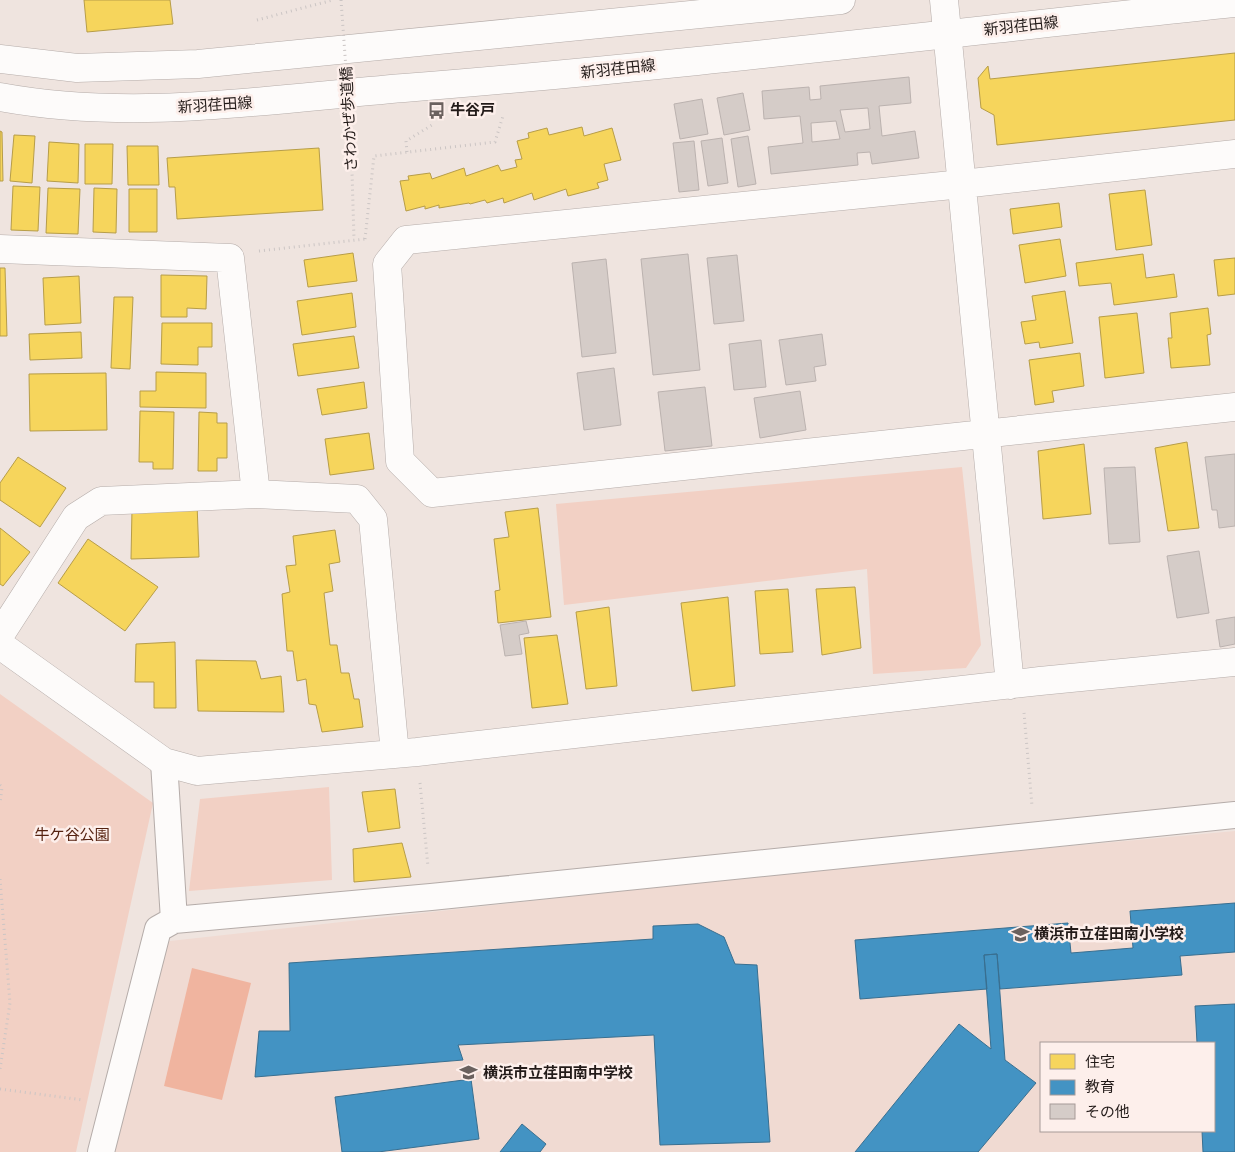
<svg xmlns="http://www.w3.org/2000/svg" width="1235" height="1152" font-family="Figtree,'Noto Sans JP',sans-serif">
<rect width="100%" height="100%" fill="#efe4df"/>
<path fill="#f0dad2" fill-rule="evenodd" d="M1235,831V1152H108L161,942L799,871ZM1041,1043H1214V1131H1041Z"/>
<path fill="#f2d0c4" d="M962,467L981,645L966,668L873,674L867,569L564,605L556,504Z
M0,694L153,803L76,1152H0Z
M329,787L332,880L189,891L200,799Z"/>
<path fill="#f0b49f" d="M192,968L251,983L222,1100L164,1086Z"/>
<path fill="#f6d55c" stroke="#b79d48" d="M84,0H170L173,24L87,32Z
M1235,53V120L997,145L994,115L981,108L978,78L988,66L990,79Z
M582,127L584,136L612,128L621,160L604,164L608,180L597,183L599,188L568,196L566,189L534,200L532,193L504,203L503,198L487,203L485,200L470,204L469,203L439,208V205L425,209V206L406,211L400,181L409,180L408,176L430,173L432,179L464,168L466,176L498,165L501,171L517,167L515,160L522,159L517,141L529,138L528,133L547,128L549,135Z
M0,131L2,132L3,181H0Z
M14,135L35,136L32,183L10,181Z
M49,142L79,144L78,183L47,181Z
M85,144H113L112,184H85Z
M127,146H158L159,185H128Z
M319,148L323,210L177,219L175,187H169L167,158Z
M13,186L40,187L38,231L11,230Z
M48,188L80,189L78,234L46,233Z
M94,188L117,189L116,233L93,232Z
M129,189H157V232H129Z
M1145,190L1152,245L1116,250L1109,194Z
M1059,203L1062,227L1013,234L1010,209Z
M1060,239L1066,276L1025,283L1019,245Z
M353,253L357,281L308,287L304,260Z
M1143,254L1146,278L1174,274L1177,297L1114,305L1111,283L1079,286L1076,263Z
M1235,258V294L1218,296L1214,260Z
M0,268H5L7,336H0Z
M161,275L207,276L206,309L187,308V317H161Z
M79,276L81,323L45,325L43,278Z
M1065,291L1073,343L1040,348L1039,342L1025,344L1021,322L1036,320L1032,296Z
M352,293L356,327L302,335L297,301Z
M114,297H133L130,369L111,368Z
M1208,308L1211,334L1207,335L1210,365L1171,368L1168,338H1172L1170,313Z
M1137,313L1144,373L1105,378L1099,317Z
M162,323H212V347H198V365L161,364Z
M81,332L82,358L30,360L29,334Z
M354,336L359,368L298,376L293,344Z
M1080,353L1084,386L1052,391L1054,402L1035,405L1029,360Z
M156,372L206,373V408L140,407V391H156Z
M106,373L107,430L30,431L29,374Z
M364,382L367,408L322,415L317,389Z
M140,411L174,412L173,469H153V462H139Z
M199,412L217,413V423H227V458H217V471H198Z
M369,433L374,469L330,475L325,439Z
M1187,442L1199,528L1168,531L1155,448Z
M1084,444L1091,514L1043,519L1038,451Z
M18,457L66,488L40,527L0,500V483Z
M197,503L199,557L131,559L132,509Z
M538,508L551,617L498,623L495,591L500,590L494,539L509,537L505,512Z
M0,528L30,552L3,586L0,584Z
M335,530L340,562L329,564L333,591L324,593L330,645H337L341,673H349L354,699H359L363,727L322,732L316,705L309,704L306,679L297,681L293,651H287L282,594L290,592L286,566L296,565L293,536Z
M88,539L158,587L125,631L58,583Z
M855,587L861,648L822,655L816,589Z
M788,589L793,652L760,654L755,591Z
M728,597L735,686L692,691L681,603Z
M609,607L617,686L586,689L576,612Z
M557,635L568,704L532,708L524,638Z
M175,642L176,708H154V682H135L136,644Z
M196,660L256,661L261,679L281,676L284,712L198,711Z
M395,789L400,828L368,832L362,792Z
M402,843L411,877L354,882L353,849Z"/>
<path fill="#4393c3" stroke="#396f90" d="M1235,903V952L1180,956L1182,975L1000,989L997,954L984,955L987,989L860,999L855,940L1068,923L1071,953L1133,948L1130,911Z
M698,924L724,937L735,964L757,965L770,1142L660,1145L654,1035L458,1045L463,1060L255,1077L259,1031H290L289,963L653,939V926Z
M997,954L1005,1060L1036,1083L978,1152H855L959,1024L991,1049L984,955Z
M1235,1004V1152H1203L1202,1131H1214V1043H1197L1195,1006Z
M471,1079L479,1139L378,1152H342L335,1097Z
M522,1124L546,1144L540,1152H500Z"/>
<path fill="#d5ccc8" stroke="#bbb2af" fill-rule="evenodd" d="M909,77L911,103L879,106L882,136L915,131L919,158L872,164L870,152L857,153L858,165L771,174L768,147L803,143L800,116L764,119L762,91L809,87L810,100L821,99L820,86ZM868,108L870,129L845,132L840,110ZM836,121L840,139L812,142L811,123Z
M743,93L750,130L724,135L717,98Z
M702,99L708,134L680,139L674,104Z
M748,136L756,184L738,187L731,139Z
M722,138L728,183L708,186L701,141Z
M694,141L699,190L679,192L673,143Z
M688,254L700,370L653,375L641,259Z
M737,255L744,321L714,324L707,258Z
M606,259L616,353L582,357L572,263Z
M822,334L826,365L814,367L816,381L786,385L779,340Z
M761,340L766,387L734,390L729,344Z
M614,368L621,425L584,430L577,373Z
M705,387L712,446L665,451L658,392Z
M800,391L806,430L760,438L754,398Z
M1235,454V526L1219,528L1217,510H1212L1205,457Z
M1135,467L1140,542L1109,544L1104,468Z
M1199,551L1209,613L1177,618L1167,556Z
M1235,617V644L1220,647L1216,620Z
M526,621L529,633L519,635L522,654L505,656L500,625Z"/>
<g fill="none" stroke-linecap="round" stroke-linejoin="round">
<defs>
<path id="pedestrian" d="M174,920L431,897L1235,815
M101,1152L158,929L174,920L164,762"/>
<path id="minor" d="M944,0L1010,685
M1235,154L962,184L406,240L387,264L400,461L432,493L1235,407
M0,249L230,258L256,494
M0,635L76,517L101,501L256,494L357,499L373,519L395,754
M0,645L164,762L197,771L417,752L1040,681L1235,662"/>
<path id="tertiary" d="M0,59L77,68L198,64L841,0
M0,97C136,122 268,99 404,88C681,66 958,32 1235,3"/>
</defs>
<use href="#pedestrian" stroke="#b5aca9" stroke-width="28"/>
<use href="#minor" stroke="#b5aca9" stroke-width="29"/>
<use href="#tertiary" stroke="#b5aca9" stroke-width="29"/>
<path stroke="#cbc5c4" stroke-width="3" stroke-dasharray="1 4" stroke-linecap="butt" d="M257,20L333,0
M407,152L406,141L432,125
M365,239L374,156L495,142L503,116
M259,251L365,239
M1024,713L1032,806
M420,783L428,867
M0,785L2,787L0,804
M0,879L10,1003L0,1069
M0,1089L83,1100"/>
<use href="#pedestrian" stroke="#fdfbfa" stroke-width="26"/>
<use href="#minor" stroke="#fdfbfa" stroke-width="28"/>
<use href="#tertiary" stroke="#fdfbfa" stroke-width="28"/>
<path stroke="#cbc5c4" stroke-width="3" stroke-dasharray="1 4" stroke-linecap="butt" d="M341,0L351,138L354,239"/>
</g>
<defs>
<symbol id="bus-bare" viewBox="-9 -9 18 18"><path d="M-5-6H5V4H4V6H2V4H-2V6H-4V4H-5ZM-3.5-4V0h7V-4ZM-3.5 1.2v1.5H-2V1.2ZM2 1.2v1.5H3.5V1.2Z" fill="#6a615e" stroke="#fdefeb" stroke-width="2.5" paint-order="stroke"/></symbol>
<symbol id="school-bare" viewBox="-9 -9 18 18"><path d="M0-5L7-2L0 1L-7-2ZM-4 1L0 2.5L4 1V4Q0 6-4 4Z" fill="#6a615e" stroke="#fdefeb" stroke-width="2.5" paint-order="stroke"/></symbol>
</defs>
<g fill-rule="evenodd">
<use href="#bus-bare" x="424" y="98" width="25" height="25"/>
<use href="#school-bare" x="1008" y="922" width="25" height="25"/>
<use href="#school-bare" x="456" y="1060" width="25" height="25"/>
</g>
<g text-anchor="middle" dominant-baseline="central" stroke-width="5" stroke-linejoin="round" paint-order="stroke">
<g font-size="15" fill="#231b19" stroke="#fdefeb">
<text transform="translate(1021 26) rotate(-6)">新羽荏田線</text>
<text transform="translate(618 69) rotate(-6)">新羽荏田線</text>
<text transform="translate(215 105) rotate(-4)">新羽荏田線</text>
<text transform="translate(349 119) rotate(-93)">さわかぜ歩道橋</text>
</g>
<g font-size="15" font-weight="bold" fill="#231b19" stroke="#fdefeb" text-anchor="start">
<text x="450" y="110">牛谷戸</text>
<text x="1034" y="934">横浜市立荏田南小学校</text>
<text x="483" y="1073">横浜市立荏田南中学校</text>
</g>
<g font-size="15" fill="#552210" stroke="#fdefeb">
<text x="72" y="835">牛ケ谷公園</text>
</g>
</g>
<rect x="1040" y="1042" width="175" height="90" fill="#fdefeb" stroke="#a69a97"/>
<rect x="1050" y="1054" width="25" height="15" fill="#f6d55c" stroke="#a69a97"/>
<text x="1085" y="1067" font-size="15" fill="#231b19">住宅</text>
<rect x="1050" y="1080" width="25" height="15" fill="#4393c3" stroke="#a69a97"/>
<text x="1085" y="1092" font-size="15" fill="#231b19">教育</text>
<rect x="1050" y="1104" width="25" height="15" fill="#d5ccc8" stroke="#a69a97"/>
<text x="1085" y="1117" font-size="15" fill="#231b19">その他</text>
</svg>
